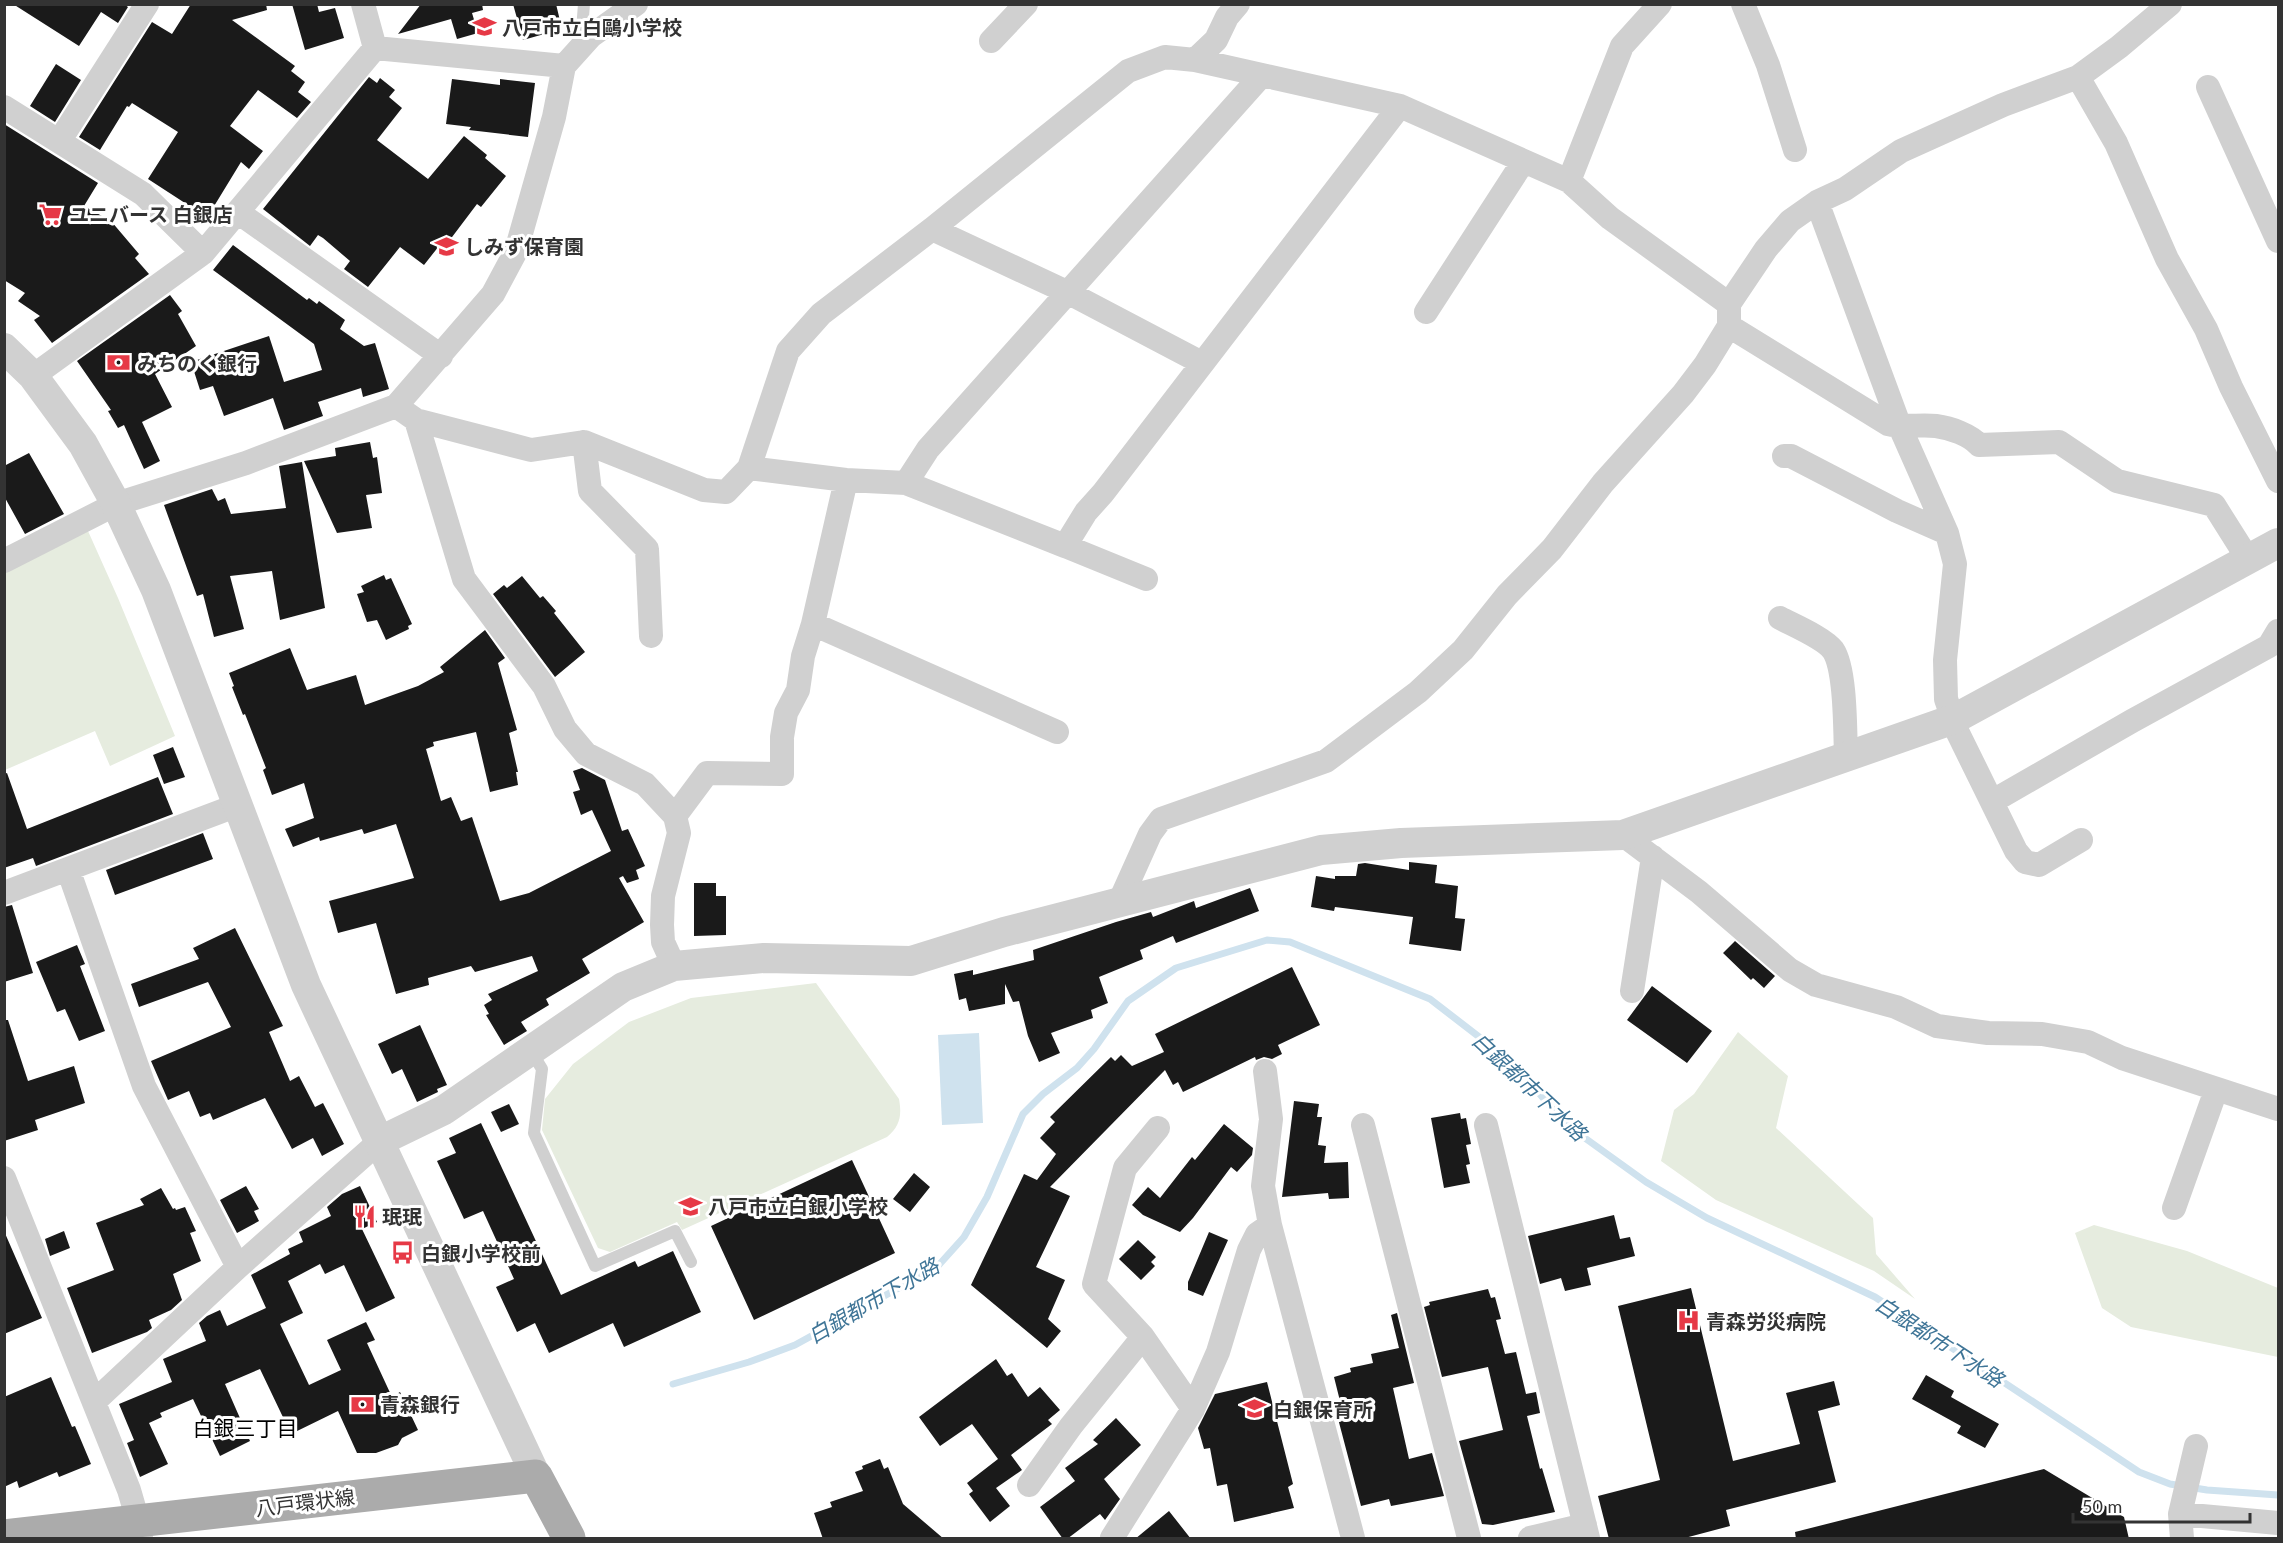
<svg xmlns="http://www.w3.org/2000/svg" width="2283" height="1543" font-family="Lato,'Noto Sans JP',sans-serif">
<rect width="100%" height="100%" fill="#fff"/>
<path fill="#e6ecdf" d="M88,531L118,598L175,736L110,766L95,731L5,770V572Z
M816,983L899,1099C902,1116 900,1126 887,1137L682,1230L677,1222L610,1252L598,1248L542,1130L545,1099L573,1064L629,1022L691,998Z
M1738,1032L1788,1076L1776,1128L1873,1218L1876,1254L1915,1299L1874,1271L1716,1200L1661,1161L1674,1110L1694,1094Z
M2094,1225L2187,1251L2278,1288V1357L2131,1327L2102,1308L2075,1233Z"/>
<path fill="#cfe2ee" d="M979,1033L983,1123L942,1125L938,1035Z"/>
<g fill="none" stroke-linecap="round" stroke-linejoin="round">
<path stroke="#cfe2ee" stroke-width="7" d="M673,1384L749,1362L795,1345L937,1267L964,1237L987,1197L1023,1114L1043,1094L1077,1068L1094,1049L1128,1001L1176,968L1267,940L1290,942L1430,999L1500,1053L1529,1081L1564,1123L1646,1182L1707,1218L1875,1297L2139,1472L2170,1484L2207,1490L2278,1495"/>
</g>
<path fill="#1a1a1a" d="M13,4H124L128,7L118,23L101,12L79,46Z
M191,4H266L267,10L232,20L295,66L291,71L305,82L298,92L311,102L297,118L258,90L230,126L263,151L249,169L241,162L205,221L185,210L188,205L148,179L178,132L132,103L129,107L127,106L100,150L79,137L152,22L172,34Z
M292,4H317L319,12L335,8L344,38L305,50Z
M421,4H482L483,10L472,13L478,33L457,39L451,19L398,34Z
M513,4H556L562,29L523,40Z
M56,64L81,80L55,122L30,106Z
M369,77L377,83L380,78L395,90L389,97L402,108L377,140L428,179L464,136L487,155L485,158L506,176L481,207L477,204L443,249L439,246L424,265L400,247L368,287L344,269L350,261L323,238L318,235L310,246L263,209Z
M452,79L500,85V79L535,83L528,137L469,130L471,127L446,124Z
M4,124L98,183L84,206L111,221L139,254L135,258L149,274L52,343L34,320L40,316L18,301L25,293L4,280Z
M233,245L307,300L309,298L317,304L319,301L345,320L340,329L364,346L375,343L389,389L363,397L361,388L318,402L323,416L284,430L273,398L224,416L213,386L200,390L191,362L269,336L284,382L322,370L314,344L213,270Z
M170,295L182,311L178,314L196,346L155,374L172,407L142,422L160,461L144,469L124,425L118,428L108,411L111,410L77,361Z
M370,442L373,458L377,457L382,493L366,495L372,528L337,533L304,461L336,456L335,448Z
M29,453L64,514L25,534L4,496V466Z
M302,462L325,608L280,620L272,571L230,576L244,629L214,637L203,594L197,596L164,505L212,489L218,501L225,498L231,514L286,508L279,466Z
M384,575L386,580L391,578L412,624L408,626L409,629L386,640L377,620L367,622L357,594L364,592L361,586Z
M522,576L540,598L543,596L556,611L554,613L585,652L555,677L493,594L504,585L507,588Z
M485,630L505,658L498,663L517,730L509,733L518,772H516L518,785L490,792L476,732L433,742L434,746L426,749L441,801L451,797L461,821L472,817L500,901L529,893L611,851L592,810L581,815L573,792L580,790L573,771L582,768L605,780L622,831L628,829L645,866L636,870L639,879L627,883L623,876L619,878L644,922L582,959L590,973L546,999L549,1005L521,1022L527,1031L504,1045L486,1015L489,1014L484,1005L492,1000L488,994L538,971L532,956L475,972L471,966L428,978L429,985L396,994L376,923L338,933L329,901L414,878L396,824L364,834L362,829L320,841L319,837L293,847L285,829L314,818L304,783L272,795L263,770L266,768L245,714L243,715L232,687L234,686L229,673L290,648L307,690L356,675L365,705L418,686L444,672L440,667Z
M173,747L185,777L164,784L153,755Z
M7,773L27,829L158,777L173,814L36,866L33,858L4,868V774Z
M203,833L213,859L115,895L106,870Z
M1409,862L1437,865L1435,883L1458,886L1455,918L1465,919L1461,951L1409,944L1413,917L1335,907L1334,911L1311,907L1316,876L1335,879V876H1356L1358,864L1365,863L1409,870Z
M694,883H716V896H726V935L694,936Z
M1250,888L1259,911L1176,943L1173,936L1140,950L1143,959L1099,977L1108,1003L1091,1010L1093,1018L1051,1033L1060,1053L1039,1062L1028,1036L1019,1001L1013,1002L1005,984V1004L969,1011L966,998L959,1000L954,974L973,970V975L1034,960L1033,950L1116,922L1151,912L1153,917L1194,901L1196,908Z
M12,905L33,973L4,982V907Z
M235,928L283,1026L269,1032L290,1081L299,1076L315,1107L323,1103L344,1144L322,1156L313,1138L292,1149L265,1098L213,1120L210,1113L200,1117L189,1091L168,1100L151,1061L231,1027L208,982L139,1007L131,984L199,959L193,948Z
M1735,941L1775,976L1764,988L1753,978L1751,980L1723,953Z
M77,945L85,964L80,966L105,1031L79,1041L65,1009L57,1012L36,962Z
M1292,967L1320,1025L1278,1045L1282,1054L1272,1059L1264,1057L1256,1060L1255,1057L1183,1092L1178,1082L1173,1085L1165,1070L1050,1187L1070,1196L1036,1267L1065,1280L1048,1319L1061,1331L1047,1348L971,1285L1024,1174L1037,1180L1056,1154L1040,1138L1055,1122L1050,1117L1111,1057L1115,1061L1121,1055L1132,1066L1164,1052L1155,1034Z
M1652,986L1712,1031L1687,1063L1627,1020Z
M4,1020H8L28,1081L74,1066L85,1103L35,1120L38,1130L4,1141Z
M420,1025L447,1085L437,1089L438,1092L417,1102L402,1069L392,1074L378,1044Z
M1294,1101L1319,1104L1317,1117H1322L1318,1145L1326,1146L1324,1163L1348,1162L1349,1198L1329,1199L1328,1193L1282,1197Z
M509,1104L519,1124L501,1132L491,1112Z
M1460,1113L1461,1119L1466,1118L1471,1144L1466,1145L1470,1164L1466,1165L1470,1183L1444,1188L1431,1118Z
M481,1123L561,1295L635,1261L638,1267L673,1251L701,1312L624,1347L613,1323L549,1353L535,1323L517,1332L496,1287L514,1279L483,1211L464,1219L437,1161L456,1153L449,1138Z
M1224,1124L1253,1148L1252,1155L1237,1172L1231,1167L1193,1218L1180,1232L1143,1215L1132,1205L1148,1187L1160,1198L1192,1157L1195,1160Z
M852,1160L895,1253L754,1320L711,1226Z
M914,1173L930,1187L910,1212L893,1199Z
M246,1186L259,1209L254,1211L259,1221L237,1233L220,1200Z
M360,1186L377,1222L362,1229L395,1298L366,1312L344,1265L325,1274L320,1264L288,1281L303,1313L280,1324L309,1385L341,1370L327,1340L366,1322L375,1340L367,1343L392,1397L400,1392L418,1430L402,1438L398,1445L376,1453H357L338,1411L291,1434L260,1369L225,1384L250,1441L220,1456L193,1399L160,1413L162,1417L149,1423L168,1464L140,1477L127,1443L134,1440L119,1404L172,1382L163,1359L206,1341L199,1323L207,1316L220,1310L227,1326L266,1308L251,1275L290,1254L288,1249L303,1242L299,1232L331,1216L327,1207L342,1194Z
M161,1188L173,1209L175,1208L176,1210L185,1207L196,1231L190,1233L201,1261L173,1274L182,1300L171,1310L149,1320L152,1328L147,1332L92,1353L67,1288L114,1270L96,1223L144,1205L140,1199Z
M1614,1215L1620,1239L1630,1237L1635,1256L1587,1268L1591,1285L1565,1291L1561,1278L1540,1284L1528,1236Z
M4,1231L42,1318L4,1334Z
M64,1231L70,1248L50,1256L45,1239Z
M1209,1232L1228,1240L1203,1296L1188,1290V1282Z
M1138,1240L1156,1257L1151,1262L1155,1266L1141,1280L1119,1259Z
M1691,1288L1733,1461L1800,1444L1786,1393L1834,1381L1840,1405L1818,1411L1836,1482L1726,1510L1730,1526L1681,1539H1609L1598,1496L1660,1480L1618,1306Z
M1488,1289L1491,1298L1495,1297L1501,1319L1496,1320L1505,1354L1516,1352L1526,1394L1536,1392L1540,1413L1527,1416L1540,1469L1542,1468L1555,1512L1493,1525L1482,1524L1459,1441L1503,1430L1488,1367L1442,1377L1424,1307L1430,1305L1429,1302Z
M1397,1313L1414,1383L1393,1388L1409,1459L1432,1453L1444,1496L1391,1506L1389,1499L1361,1506L1336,1411L1342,1409L1334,1377L1351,1372L1350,1368L1373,1363L1371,1354L1399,1348L1391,1315Z
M996,1359L1007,1376L1012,1373L1028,1397L1040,1387L1060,1410L1048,1420L1052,1424L1011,1455L1022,1470L996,1488L1010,1506L990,1522L969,1494L973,1491L967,1483L998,1459L972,1424L940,1446L919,1417Z
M1926,1375L1954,1391L1951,1397L1999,1424L1985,1448L1957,1433L1961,1426L1912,1399Z
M51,1377L72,1427L75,1426L91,1464L59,1477L57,1472L19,1488L17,1481L4,1487V1397Z
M1267,1382L1293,1484L1288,1487L1294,1508L1234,1522L1227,1484L1217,1486L1210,1448L1204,1449L1198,1428L1215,1394Z
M1116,1418L1141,1445L1104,1479L1120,1499L1105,1520L1100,1514L1067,1539H1063L1040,1507L1075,1481L1065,1468L1098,1444L1093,1440Z
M880,1459L884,1469L888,1467L903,1504L944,1539H823L814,1513L832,1507L830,1502L863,1491L855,1472L863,1469L862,1466Z
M2044,1469L2124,1517L2129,1539H1796L1795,1532Z
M1169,1511L1191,1539H1135Z"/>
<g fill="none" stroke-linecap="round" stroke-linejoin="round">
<path stroke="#d0d0d0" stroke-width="12" d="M581,43L584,4
M531,1051L542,1069L534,1133L595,1266L675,1231L691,1262"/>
<path stroke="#d0d0d0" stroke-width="24" d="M363,4L375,48L564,66
M1743,4L1768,65L1795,150
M991,41L1026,4
M1195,60L1216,40L1227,17L1238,4
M2078,77L2116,143L2167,259L2206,329L2231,387L2278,481
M2208,87L2278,241
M4,107L143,194L203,253
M60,140L147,4
M1569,181L1610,218L1729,304
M1817,202L1900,427L1947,533L1955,564L1945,660L1946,699L1957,731L2016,851L2025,862L2039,865L2081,840
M239,213L441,356
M932,229L1067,292L1202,363
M1426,312L1523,162
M1729,326L1888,424C1905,428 1920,424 1936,426C1951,428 1970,435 1979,445L2059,442L2117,481L2214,505L2248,559
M33,376L203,253L375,48
M396,406L416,420L531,450L584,442L704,490L726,492L749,468L788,351L821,314L932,229L1128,71L1165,57L1195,60L1400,106L1569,181L1622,46L1660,4
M416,420L464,579L544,686L565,729L586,754L645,784L675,816L679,833L663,896L662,925L663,942L674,966
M584,442L590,491L647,549L651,636
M1784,456H1791L1897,511L1947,533
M749,468L846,480L906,483L1065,546L1086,512L1103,493L1400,106
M846,480L813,624L1057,732
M906,483L928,449L1262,75
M1065,546L1146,579
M4,561L116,504L246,463L396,406L493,294L516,251L554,117L564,66L591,36L636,4
M1780,618C1793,625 1824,638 1833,650C1846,669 1845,732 1846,757
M1993,801L2132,721L2269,646L2278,631
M675,816L707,773L782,774V737L786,713L798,690L803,656L813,624
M1623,835L1699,892L1790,970L1816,985L1896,1007L1937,1026L1988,1033L2042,1034L2088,1042L2122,1058L2278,1109
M68,869L144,1086L238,1267
M4,893L238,805
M1119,903L1150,834L1161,819L1326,761L1418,692L1463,650L1507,595L1552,549L1603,483L1683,394L1705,365L1729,326V304L1766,249L1790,221L1817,202L1845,189L1901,151L2003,105L2078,77L2119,47L2170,4
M1632,991L1653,857
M1265,1071L1271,1119L1263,1186L1270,1225
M1363,1125L1469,1538
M1486,1125L1588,1538
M1158,1128L1125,1168L1094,1284L1143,1337L1193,1409
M4,1178L129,1490L138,1521L141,1538
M2174,1208L2216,1090
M95,1401L238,1267L380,1141
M1029,1485L1071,1426L1143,1337
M2180,1514L2278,1523
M1112,1538L1193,1409L1218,1352L1249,1250L1257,1234L1270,1225L1353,1538
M1530,1538L1585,1525
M2182,1538L2180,1514L2196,1446"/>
<path stroke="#d0d0d0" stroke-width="30" d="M4,348L33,376L83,444L116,504L156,590L306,985L536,1476
M380,1141L444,1110L623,987L674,966L764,958L911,961L1004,932L1321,850L1401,843L1623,835L1954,719L2278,543"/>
<path stroke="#ababab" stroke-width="33" d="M4,1536L536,1476L569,1538"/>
</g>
<defs>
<symbol id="school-bare" viewBox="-9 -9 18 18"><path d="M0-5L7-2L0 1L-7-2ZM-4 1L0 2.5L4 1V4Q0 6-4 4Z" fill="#e63946" stroke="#fff" stroke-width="2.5" paint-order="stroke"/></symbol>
<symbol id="supermarket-bare" viewBox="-9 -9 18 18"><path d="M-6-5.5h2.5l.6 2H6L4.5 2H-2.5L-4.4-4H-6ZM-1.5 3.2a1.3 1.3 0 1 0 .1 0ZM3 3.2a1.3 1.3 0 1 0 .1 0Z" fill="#e63946" stroke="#fff" stroke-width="2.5" paint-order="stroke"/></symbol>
<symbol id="bank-bare" viewBox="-9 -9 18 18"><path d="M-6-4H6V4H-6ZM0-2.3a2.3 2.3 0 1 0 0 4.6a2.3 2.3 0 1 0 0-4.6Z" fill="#e63946" stroke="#fff" stroke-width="2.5" paint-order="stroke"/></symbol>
<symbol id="restaurant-bare" viewBox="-9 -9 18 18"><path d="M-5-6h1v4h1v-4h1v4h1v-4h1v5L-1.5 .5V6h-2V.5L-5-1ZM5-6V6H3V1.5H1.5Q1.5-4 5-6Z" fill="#e63946" stroke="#fff" stroke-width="2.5" paint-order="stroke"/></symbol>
<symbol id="bus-bare" viewBox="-9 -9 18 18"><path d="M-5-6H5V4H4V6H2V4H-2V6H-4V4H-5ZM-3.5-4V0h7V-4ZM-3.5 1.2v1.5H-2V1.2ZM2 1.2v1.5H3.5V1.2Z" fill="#e63946" stroke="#fff" stroke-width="2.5" paint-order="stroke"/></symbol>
<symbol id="hospital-bare" viewBox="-9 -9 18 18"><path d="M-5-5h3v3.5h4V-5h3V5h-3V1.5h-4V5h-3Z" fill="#e63946" stroke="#fff" stroke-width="2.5" paint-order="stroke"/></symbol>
</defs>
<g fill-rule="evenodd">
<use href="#school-bare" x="468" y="10" width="33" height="33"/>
<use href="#supermarket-bare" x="34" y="198" width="33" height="33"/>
<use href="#school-bare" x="430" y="230" width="33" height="33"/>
<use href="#bank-bare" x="102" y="346" width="33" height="33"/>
<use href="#school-bare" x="674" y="1190" width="33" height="33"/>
<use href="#restaurant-bare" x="348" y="1200" width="33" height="33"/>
<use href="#bus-bare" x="386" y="1236" width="33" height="33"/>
<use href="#hospital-bare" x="1672" y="1304" width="33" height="33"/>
<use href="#bank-bare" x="346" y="1388" width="33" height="33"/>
<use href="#school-bare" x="1238" y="1392" width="33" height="33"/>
</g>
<g text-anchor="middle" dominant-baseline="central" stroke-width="6" stroke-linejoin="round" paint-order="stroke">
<g font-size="20" font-weight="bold" fill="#333" stroke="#fff" text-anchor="start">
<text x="502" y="27">八戸市立白鷗小学校</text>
<text x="69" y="214">ユニバース 白銀店</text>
<text x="464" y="246">しみず保育園</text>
<text x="137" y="363">みちのく銀行</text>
<text x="708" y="1206">八戸市立白銀小学校</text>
<text x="382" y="1216">珉珉</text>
<text x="421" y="1253">白銀小学校前</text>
<text x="1706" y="1321">青森労災病院</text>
<text x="380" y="1404">青森銀行</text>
<text x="1273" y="1409">白銀保育所</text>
</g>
<g font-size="20" fill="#333" stroke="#fff">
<text transform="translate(305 1502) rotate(-7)">八戸環状線</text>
</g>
<g font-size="21" font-style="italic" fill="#3f7597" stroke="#fff">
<text transform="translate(1530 1086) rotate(43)">白銀都市下水路</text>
<text transform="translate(873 1300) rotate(-30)">白銀都市下水路</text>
<text transform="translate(1940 1341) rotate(33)">白銀都市下水路</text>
</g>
<g font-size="21" fill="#000" stroke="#fff">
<text x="245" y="1427">白銀三丁目</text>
</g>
</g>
<rect width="2283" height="1543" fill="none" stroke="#333333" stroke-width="12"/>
<path d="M2073 1513v9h177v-9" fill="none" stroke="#333333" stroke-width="3"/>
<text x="2082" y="1513" font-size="18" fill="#333333" stroke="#ffffff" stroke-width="4.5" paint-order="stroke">50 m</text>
</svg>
